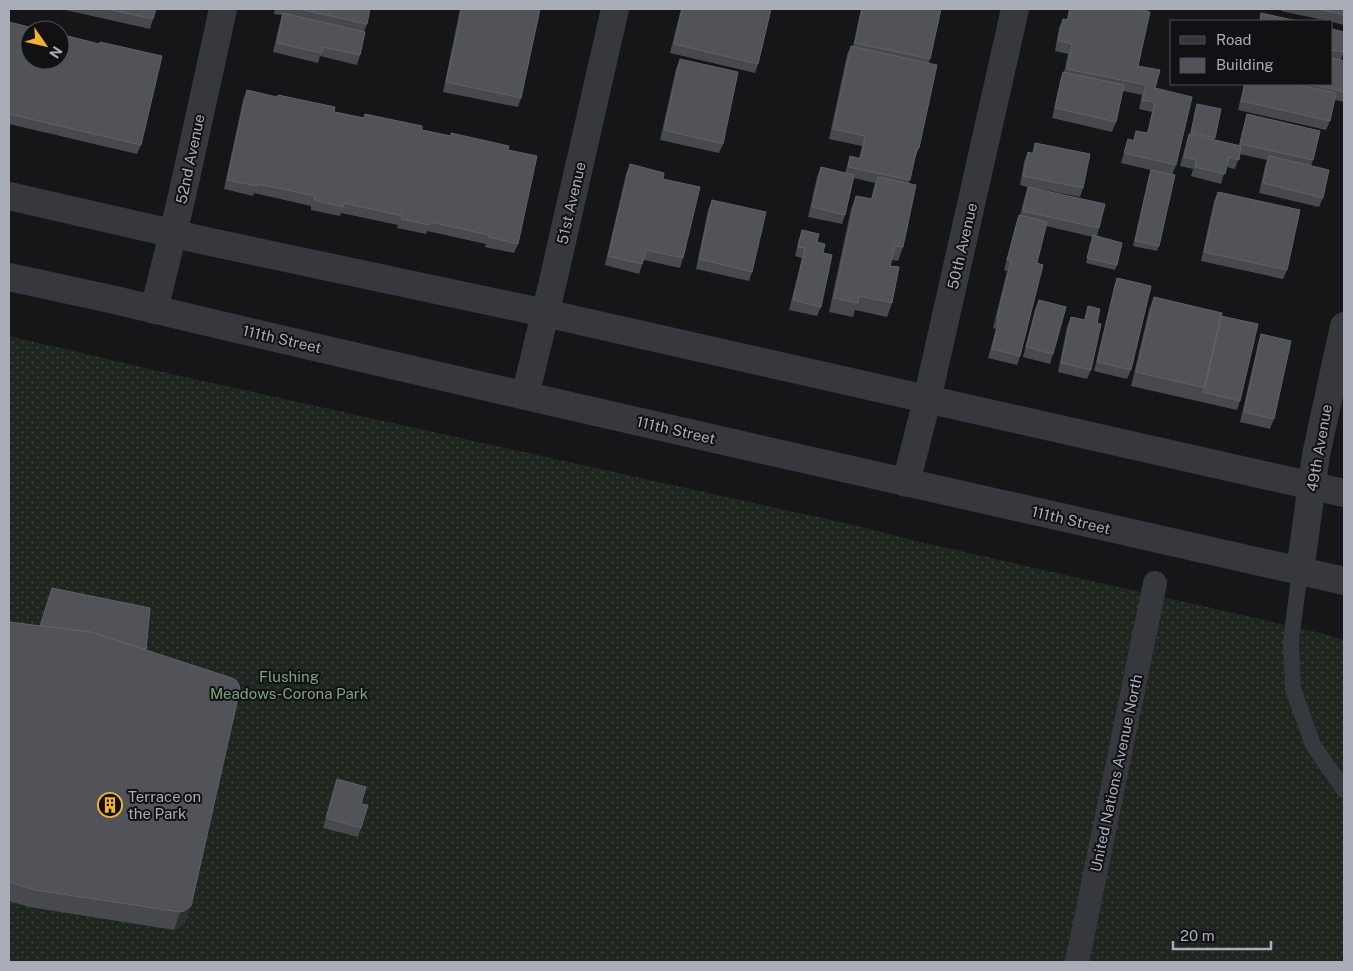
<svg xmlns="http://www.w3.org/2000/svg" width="1353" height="971" font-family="'Public Sans',sans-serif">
<defs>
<pattern id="grass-dots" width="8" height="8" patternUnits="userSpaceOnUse" patternTransform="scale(1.25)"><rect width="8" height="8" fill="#1e261f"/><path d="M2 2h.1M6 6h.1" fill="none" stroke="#3c433d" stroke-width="1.8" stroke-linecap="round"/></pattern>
</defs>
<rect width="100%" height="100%" fill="#161618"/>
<path fill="url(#grass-dots)" d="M9,336L154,370L858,526L912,540L1321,633L1344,640V962H9Z"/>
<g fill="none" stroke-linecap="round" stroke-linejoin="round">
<path stroke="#37383d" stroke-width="16" d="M1300,571L1291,641L1293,689L1313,745L1344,790"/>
<path stroke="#37383d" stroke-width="24" d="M1077,962L1155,583"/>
<path stroke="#37383d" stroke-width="28" d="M9,196L206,241L545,313L1344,493
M9,277L115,300C524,398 935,488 1344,581
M154,310L182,196L223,9
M525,396L553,281L615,9
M906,483L927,400L1015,9
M1300,571L1316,455L1344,326"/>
</g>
<path fill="#47494d" d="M61,9H156L150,29Z
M275,9H370L367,24L364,32L360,55L357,65L320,56L318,63L273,52L280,22L282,15L274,14Z
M460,9H540L521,98L518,107L443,92Z
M681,9H771L758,64L755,73L670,53Z
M861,9H941L929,63L919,148L915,158L909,183L903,247L898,261L892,260L890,266L892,303L887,317L855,310L853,317L829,312L851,209L856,196L871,199L875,183L854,178L845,215L842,224L808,217L817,177L821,167L845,173L847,166L850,156L859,158L862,146L829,139L847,55L851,46H853Z
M1069,9H1148L1138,66L1155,88L1176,165L1172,175L1121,163L1128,139L1133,140L1136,131L1147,133L1152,112L1139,109L1142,95L1123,91L1116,122L1112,132L1052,118L1060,81L1063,72H1064L1068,54L1055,51L1059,28L1063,19H1067Z
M1281,9H1344V25L1332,22V21H1328L1281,11Z
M9,22L141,145L137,154L9,124Z
M1332,29L1344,51L1341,60L1344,61V102L1335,100L1330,121L1326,130L1238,110L1244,84H1332Z
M680,59L723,144L719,153L660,140L676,69Z
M247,90L363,118L365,114L422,130L508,150L518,244L514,253L485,247L486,244L427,231L426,234L397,228L398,225L341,213L340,216L311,210V206L254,193L253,196L224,189L243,100Z
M1197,104L1215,138L1214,140L1239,145L1244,124L1247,114L1313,160L1311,166L1323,198L1319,207L1259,193L1265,166L1267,160L1240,154L1235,169L1226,167L1221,184L1191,176L1193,169L1180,166L1186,144L1189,134H1190Z
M1035,143L1083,188L1080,197L1040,189L1099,228L1097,236L1117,265L1115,270L1086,263L1093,237L1046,226L1037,263L1020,356L1017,365L988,358L996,329L993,328L1007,271L1004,270L1016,224L1019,215H1020L1025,196L1028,187L1020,185L1024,162L1028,152L1032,153Z
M630,164L663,179L683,258L680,268L644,260L639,274L605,265L626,174Z
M1151,170L1159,246L1157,251L1133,246L1149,175Z
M1218,192L1287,270L1283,279L1201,261L1214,201Z
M712,200L752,272L749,281L696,269L708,210Z
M802,230L817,242L823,253L821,307L817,316L789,310L802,258L795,256L799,239Z
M1117,278L1131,370L1127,379L1094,371L1114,287Z
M1154,297L1221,316L1240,401L1237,410L1131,386L1149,310Z
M1039,300L1053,354L1050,364L1023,357L1035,309Z
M1088,306L1097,323L1091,370L1087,379L1058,372L1067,327L1071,317L1084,320Z
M1261,334L1274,419L1270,429L1240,422L1258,344Z
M9,622L146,650L185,923L178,928L174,930L29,907L9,901Z
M337,779L361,804V828L358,837L323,828L334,789Z"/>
<path fill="#2f3033" d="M191,906L185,923L178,928L174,930L180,912Z"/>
<path fill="#525359" stroke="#5f6168" d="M107,9H156L153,19Z
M299,9H370L367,24Z
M462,9H540L521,98L446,82Z
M682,9H771L758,64L674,44Z
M862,9H941L930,59L855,43Z
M1070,9H1135L1150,12L1138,66L1160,70L1155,88L1192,97L1176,165L1124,153L1128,139L1134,141L1136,131L1148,133L1155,102L1142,100L1146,85L1067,69L1072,44L1058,41L1063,19L1068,20Z
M1318,9H1344V15Z
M283,13L365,32L360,55L323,47L321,53L277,43Z
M1261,13L1297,21H1260Z
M9,22L41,30H30V60H60V34L99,44L100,42L162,56L141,145L9,114Z
M1332,29L1344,32V52L1332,50Z
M851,46L937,65L919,148H917L910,180L848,167L850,156L861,159L865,136L833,129Z
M1332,58L1344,61V92L1310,84H1332Z
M680,59L738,72L723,144L664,130Z
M1063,72L1124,85L1116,122L1055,108Z
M1245,84H1294L1336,93L1330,121L1241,101Z
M247,90L277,97L278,95L335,107L334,112L364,118L365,114L422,126V130L451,136V133L509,146L508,150L537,156L518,244L489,237V235L430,222L429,225L401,219L402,216L344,203L343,207L314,200L315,196L258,184L257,186L227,180Z
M1197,104L1221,109L1215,138L1191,133Z
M1247,114L1320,131L1313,160L1240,144Z
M1189,134L1241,146L1239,160L1229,157L1225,174L1195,167L1196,160L1184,157Z
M1035,143L1090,154L1083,188L1023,176L1028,152L1034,154Z
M1269,156L1329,170L1323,198L1263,183Z
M630,164L664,173L663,179L700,187L683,258L646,250L642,264L608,256Z
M821,167L854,175L845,215L812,207Z
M1151,170L1175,175L1159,246L1135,241Z
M878,177L916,185L903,247L895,246L890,266L899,267L892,303L859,296L858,303L834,298L856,196L872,199Z
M1028,187L1105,204L1099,228L1023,211Z
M1218,192L1300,210L1287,270L1204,252Z
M712,200L766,212L752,272L699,259Z
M1019,215L1047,222L1037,263L1043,265L1020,356L992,349L999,319L997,318L1011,261L1007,260Z
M802,230L819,234L817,242L825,244L823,253L832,255L821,307L793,300L805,248L798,247Z
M1093,235L1122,243L1117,265L1087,258Z
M1117,278L1151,286L1131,370L1097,362Z
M1154,297L1222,313L1205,388L1136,372Z
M1039,300L1066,307L1053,354L1026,347Z
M1088,306L1100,309L1097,323L1101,324L1091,370L1061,363L1071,317L1085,320Z
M1221,316L1258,324L1240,401L1203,392Z
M1261,334L1291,341L1274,419L1244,412Z
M52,588L150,608L146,650L91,632L40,626Z
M9,622L91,632L232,678L236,680L239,685L240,689L191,906L184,911L180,912L35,890L9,882Z
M337,779L366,787L361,804L368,805L361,828L326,818Z"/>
<defs>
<symbol id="building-ring" viewBox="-11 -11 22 22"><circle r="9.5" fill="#111113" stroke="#f2b134" stroke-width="1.5"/><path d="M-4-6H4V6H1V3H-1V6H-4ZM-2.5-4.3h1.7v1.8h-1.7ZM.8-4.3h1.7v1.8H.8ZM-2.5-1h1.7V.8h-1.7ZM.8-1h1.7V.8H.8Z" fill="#f2b134"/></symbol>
</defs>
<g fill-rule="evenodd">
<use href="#building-ring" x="96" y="791" width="28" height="28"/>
</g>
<g text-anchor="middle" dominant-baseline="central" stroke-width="4" stroke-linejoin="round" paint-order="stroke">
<g font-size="15" fill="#a8adb8" stroke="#111113">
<text transform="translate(190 159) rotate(-78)">52nd Avenue</text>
<text transform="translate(571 203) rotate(-77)">51st Avenue</text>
<text transform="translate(962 246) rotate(-77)">50th Avenue</text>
<text transform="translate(282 339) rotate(13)">111th Street</text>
<text transform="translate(676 430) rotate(13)">111th Street</text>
<text transform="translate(1319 448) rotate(-80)">49th Avenue</text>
<text transform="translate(1071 520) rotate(13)">111th Street</text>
<text transform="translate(1116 773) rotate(-78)">United Nations Avenue North</text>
</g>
<g font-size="15" fill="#7fa381" stroke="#111113">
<text x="289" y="676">Flushing<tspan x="289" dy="17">Meadows-Corona Park</tspan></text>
</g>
<g font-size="15" fill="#a8adb8" stroke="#111113" text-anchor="start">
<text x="128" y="796">Terrace on<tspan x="128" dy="17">the Park</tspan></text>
</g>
</g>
<rect width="1353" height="971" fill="none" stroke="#a8adb8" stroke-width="20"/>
<rect x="1170" y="20" width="162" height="65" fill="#111113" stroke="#4d4f55"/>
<rect x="1180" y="36" width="25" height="8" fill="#37383d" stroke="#4d4f55"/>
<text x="1216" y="45" font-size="15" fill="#a8adb8">Road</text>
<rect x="1180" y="58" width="25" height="15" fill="#525359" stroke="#4d4f55"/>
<text x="1216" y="70" font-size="15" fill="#a8adb8">Building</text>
<g transform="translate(45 45) rotate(124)"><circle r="24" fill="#111113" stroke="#4d4f55"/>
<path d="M0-4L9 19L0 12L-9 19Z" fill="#f2b134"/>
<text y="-8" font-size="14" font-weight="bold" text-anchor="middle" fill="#a8adb8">N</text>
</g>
<path d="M1173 941v8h98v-8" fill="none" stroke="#a8adb8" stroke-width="2.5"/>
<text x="1180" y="941" font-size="15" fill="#a8adb8" stroke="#111113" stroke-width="4" paint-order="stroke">20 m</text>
</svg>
